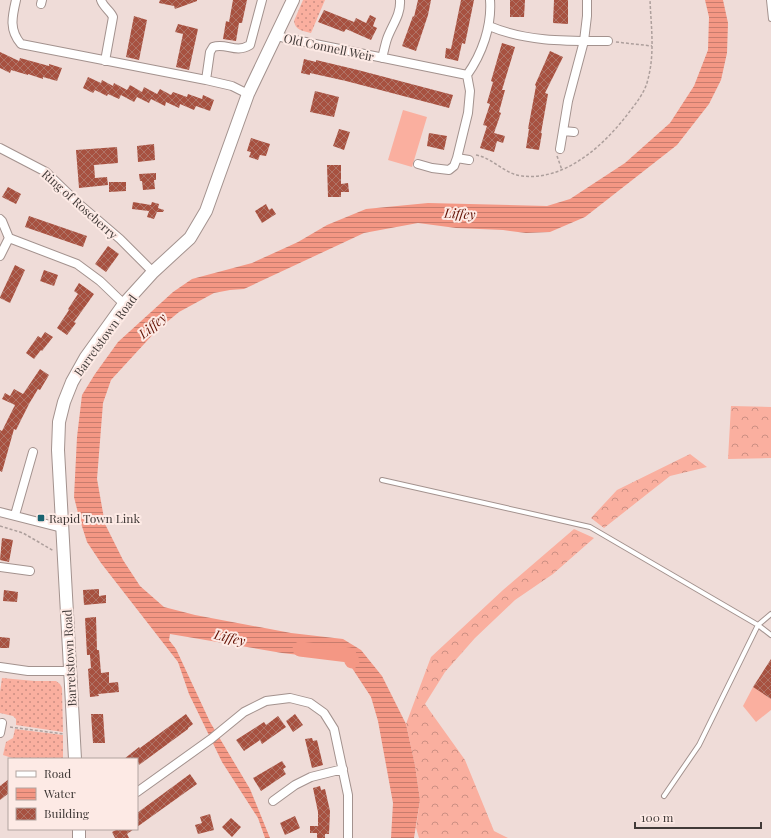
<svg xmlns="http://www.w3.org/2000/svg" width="771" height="838" font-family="'Playfair Display',serif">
<defs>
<pattern id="grass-dots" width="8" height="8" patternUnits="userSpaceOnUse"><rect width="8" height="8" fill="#faaf9f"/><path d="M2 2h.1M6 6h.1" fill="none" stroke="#cc8f83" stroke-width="1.8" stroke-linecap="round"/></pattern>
<pattern id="forest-crowns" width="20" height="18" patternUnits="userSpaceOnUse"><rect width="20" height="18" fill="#faaf9f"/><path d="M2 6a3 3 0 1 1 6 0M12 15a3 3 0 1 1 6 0" fill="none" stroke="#cc8f83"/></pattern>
<pattern id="water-rules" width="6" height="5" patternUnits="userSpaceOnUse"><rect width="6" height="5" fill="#f49784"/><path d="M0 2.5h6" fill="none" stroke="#c77c6d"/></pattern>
<pattern id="building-cross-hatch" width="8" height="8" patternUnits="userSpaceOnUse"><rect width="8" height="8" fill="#a75140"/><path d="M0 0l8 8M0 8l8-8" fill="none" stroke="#b07467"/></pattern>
</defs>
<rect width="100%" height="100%" fill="#efdcd8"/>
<path fill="url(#grass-dots)" d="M303,0H325L311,33C303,31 295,30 294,21Z
M2,678L35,681H56L60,684L62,688L63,732L16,725V719L13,716L0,713V692Z
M15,729L63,735V759H15L3,755L6,742L13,738Z"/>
<path fill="url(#forest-crowns)" d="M731,406L771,407V458L728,459Z
M690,454L707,467L670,476L604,528L591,518L617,490Z
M574,529L594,538L553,574L515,600L475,638L445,672L425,704L465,760L494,831L508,838H419L416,828L420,800L415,765L406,724L431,657L503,590Z"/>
<path fill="#faaf9f" d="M403,110L427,117L412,167L388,160Z
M753,687L771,699V710L756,722L743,706Z"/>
<path fill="url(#water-rules)" d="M705,0H723L728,23L727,53L721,80L709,104L677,145L585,217L550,232L526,233L503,230L456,228L418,223L364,233L244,289L230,290L214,293L179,312L156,331L111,380L103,403L97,479L105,524L123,560L140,586L164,607L195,615L291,633L343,639L361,650L382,676L406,724L415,765L420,800L414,838H391L393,803L378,721L371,697L352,668L332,650H324L308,656L282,653L170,634L169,640L176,649L210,722L250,789L270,838H265L258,818L222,762L189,694L178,662L101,563L87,542L79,517L74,497L77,437L82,395L95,374L118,342L173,292L192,279L252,263L298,242L327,225L366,209L428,203L547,206L570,199L625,163L670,123L694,86L708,50L709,17Z"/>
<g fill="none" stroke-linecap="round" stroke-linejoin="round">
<path stroke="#f49784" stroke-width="15" d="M300,649L349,655L352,661"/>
</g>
<path fill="url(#building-cross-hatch)" d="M160,0H197V1L175,9L174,6L159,3Z
M233,0H247L242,23H239L236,41L223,39L226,21L229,22Z
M418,0H431L428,15L416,51L402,46L413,16L414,17Z
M461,0H474L465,44L462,43L458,61L445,58L446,48L451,49Z
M510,0H525L524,17H510Z
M554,0H568V24L553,23Z
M324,10L354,22L356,18L366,23L370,15L376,18L373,26L377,28L371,40L346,29L344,32L318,22Z
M134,16L147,20L139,60L126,57Z
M178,24L198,29L189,70L176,67L183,34L175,32Z
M502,43L515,47L502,90H505L499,112L501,113L494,133L505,136L503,143L497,141L494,152L480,148L487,126L483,125L490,104L487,103L493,82L491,81Z
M550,51L563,57L545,93L548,94L541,133H542L539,150L526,148L529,129H528L536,86L535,85Z
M0,52L19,61L20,58L49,66V64L62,68L57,81L43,77V79L28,74V75L11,70L10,73L0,68Z
M304,59L316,62V60L358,70L453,95L449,108L346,81L310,73V75L301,73Z
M88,77L101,83L102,80L113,86L114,83L127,90L130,85L142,92L144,87L157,94L160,89L171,95L173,92L187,97L188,94L202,99L203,95L214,100L210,111L196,106L194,110L180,104L179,108L166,102L165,106L151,99L149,103L137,97L134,102L121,95L119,99L108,94L107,96L95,90L93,93L83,88Z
M315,91L339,97L334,117L310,112Z
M339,129L350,132L344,150L333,146Z
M429,133L447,136L444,150L427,146Z
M251,138L270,144L266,156L260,155L258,160L249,157L251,152L247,151Z
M154,144L155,160L138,162L137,146Z
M117,147L118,163L94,165L95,178L107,177L108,185L79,188L76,150Z
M327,165H341V184L348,183L349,192H341V197H328Z
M156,173V180H154L155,189L143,190L142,181H140L139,174Z
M109,182H126V191L109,192Z
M8,187L21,194L16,204L2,197Z
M133,202L151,205L152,202L159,204L158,208L164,210L163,212H157L154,219L147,217L149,211L132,209Z
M266,204L269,210L272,208L276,214L262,223L255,211Z
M29,216L87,236L83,247L25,227Z
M108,246L119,254L106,272L95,264Z
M15,265L25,270L10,303L0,298V297Z
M44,270L58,275L54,286L40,281Z
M79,283L94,294L74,322L76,323L67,335L57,328L69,310L68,309L78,294L74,291Z
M45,332L53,337L42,351L41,350L34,359L26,353L38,336L41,338Z
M40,369L49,375L40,390L38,389L29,404L16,430L14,429L2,472L0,471V430L2,431L15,405L2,399L5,393L10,396L14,389L23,394Z
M2,538L13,540L9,562L0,560Z
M99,589V596L106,595V603L84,605L83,590Z
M4,590L18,592L17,602L3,601Z
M96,617L97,650H99L101,673L109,672V683L118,682L119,692L98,694L99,696L90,697L88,669L91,668L90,655H87L85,618Z
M0,637L10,638L9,648H0Z
M771,659V699L753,687Z
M91,714H103L105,743H93Z
M186,714L193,724L188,728V729L139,765L137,759H124L139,747L140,748Z
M295,714L303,725L293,732L286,721Z
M278,716L286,727L262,744L260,740L244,751L236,740L264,722L266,725Z
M312,738L313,741L317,740L323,765L312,768L305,739Z
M282,761L286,767L283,769L286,774L261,791L253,778Z
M190,774L197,784L137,827V813Z
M9,779V793L0,800V786Z
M320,786L321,790L325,789L330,811L329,834H325V838H317V833H310V826H318V812L313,788Z
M210,814L214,830L198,834L195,825L202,823L200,817Z
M295,816L300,828L285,835L280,823Z
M231,818L241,827L232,837L222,827Z
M118,829H134L127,834L129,838H115L112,832Z"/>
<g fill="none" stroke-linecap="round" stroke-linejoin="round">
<defs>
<path id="lane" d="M769,0L771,19
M382,480L590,527L758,625L771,635
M664,796L699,745L758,625L771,614"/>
<path id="street" d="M16,0C12,17 9,30 21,44L206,80L232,86L248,94
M101,0C103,7 110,10 113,17L105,61
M41,4L42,0
M489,26C527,42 567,41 608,41
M276,36L467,75
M382,58C384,51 385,45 387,39C392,25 401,15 400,0
M206,80L210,52L213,47C226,42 235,54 250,45L262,0
M563,131L574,132
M0,148L46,172L79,204L120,239L153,272
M560,149L568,101L584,41L587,16V0
M457,158L469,160
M418,164L432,168L449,170L454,166L457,158L468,113L470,91L467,75C482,54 492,26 490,0
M0,219L2,221L9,238L77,264L100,281L124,304
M0,256L9,238
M0,512L62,528
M15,515L33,452
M0,567L30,571
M0,667L28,671H70
M0,733L2,723
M137,792L211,739L244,712L266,701L290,698L310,703L324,713L334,729L348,795V838
M273,801L295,785L311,777L343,769"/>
<path id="secondary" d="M75,759L58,450L59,422L64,402L72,382L86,357L124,304L153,272L190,238L206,211L248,94L293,0
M79,829V838"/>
</defs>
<use href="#lane" stroke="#a3928e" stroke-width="6"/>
<use href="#street" stroke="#a3928e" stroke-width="10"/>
<use href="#secondary" stroke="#a3928e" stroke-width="14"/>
<path stroke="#ad9f9c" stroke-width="1.5" stroke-dasharray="3 2" stroke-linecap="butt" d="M616,42L652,46
M476,155C493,158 504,174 522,176C565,181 603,146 627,115C636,103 645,93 648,79C655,53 651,26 650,0
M557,156L562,170
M0,526L23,533L54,551
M10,727L64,734"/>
<use href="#lane" stroke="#fff" stroke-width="4"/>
<use href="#street" stroke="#fff" stroke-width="8"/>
<use href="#secondary" stroke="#fff" stroke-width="12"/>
</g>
<rect fill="#196370" stroke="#fdeae5" stroke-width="1.5" x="37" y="514" width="8" height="8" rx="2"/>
<g text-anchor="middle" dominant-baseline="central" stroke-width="4" stroke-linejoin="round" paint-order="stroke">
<g font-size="12" fill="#413a38" stroke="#fdeae5">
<text transform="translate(329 47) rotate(12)">Old Connell Weir</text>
<text transform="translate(80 204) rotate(42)">Ring of Roseberry</text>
<text transform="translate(105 335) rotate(-54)">Barretstown Road</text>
<text transform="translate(69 658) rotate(-93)">Barretstown Road</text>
</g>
<g font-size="12" fill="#413a38" stroke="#fdeae5" text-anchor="start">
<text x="49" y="518">Rapid Town Link</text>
</g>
<g font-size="13" font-style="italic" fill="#631103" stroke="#fdeae5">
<text transform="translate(460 213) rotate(3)">Liffey</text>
<text transform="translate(152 325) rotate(-40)">Liffey</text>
<text transform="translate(230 637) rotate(13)">Liffey</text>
</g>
</g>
<rect x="8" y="758" width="130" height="72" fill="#fdeae5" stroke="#b2a4a0"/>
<rect x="16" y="771" width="20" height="6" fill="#ffffff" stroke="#b2a4a0"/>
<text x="44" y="778" font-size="12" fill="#413a38">Road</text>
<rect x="16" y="788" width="20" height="12" fill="url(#water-rules)" stroke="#b2a4a0"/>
<text x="44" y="798" font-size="12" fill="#413a38">Water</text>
<rect x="16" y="808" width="20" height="12" fill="url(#building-cross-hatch)" stroke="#b2a4a0"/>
<text x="44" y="818" font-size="12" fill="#413a38">Building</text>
<path d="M635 822v6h126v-6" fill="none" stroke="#413a38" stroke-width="2"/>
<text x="641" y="822" font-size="12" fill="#413a38" stroke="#fdeae5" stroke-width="3" paint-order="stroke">100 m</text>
</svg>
